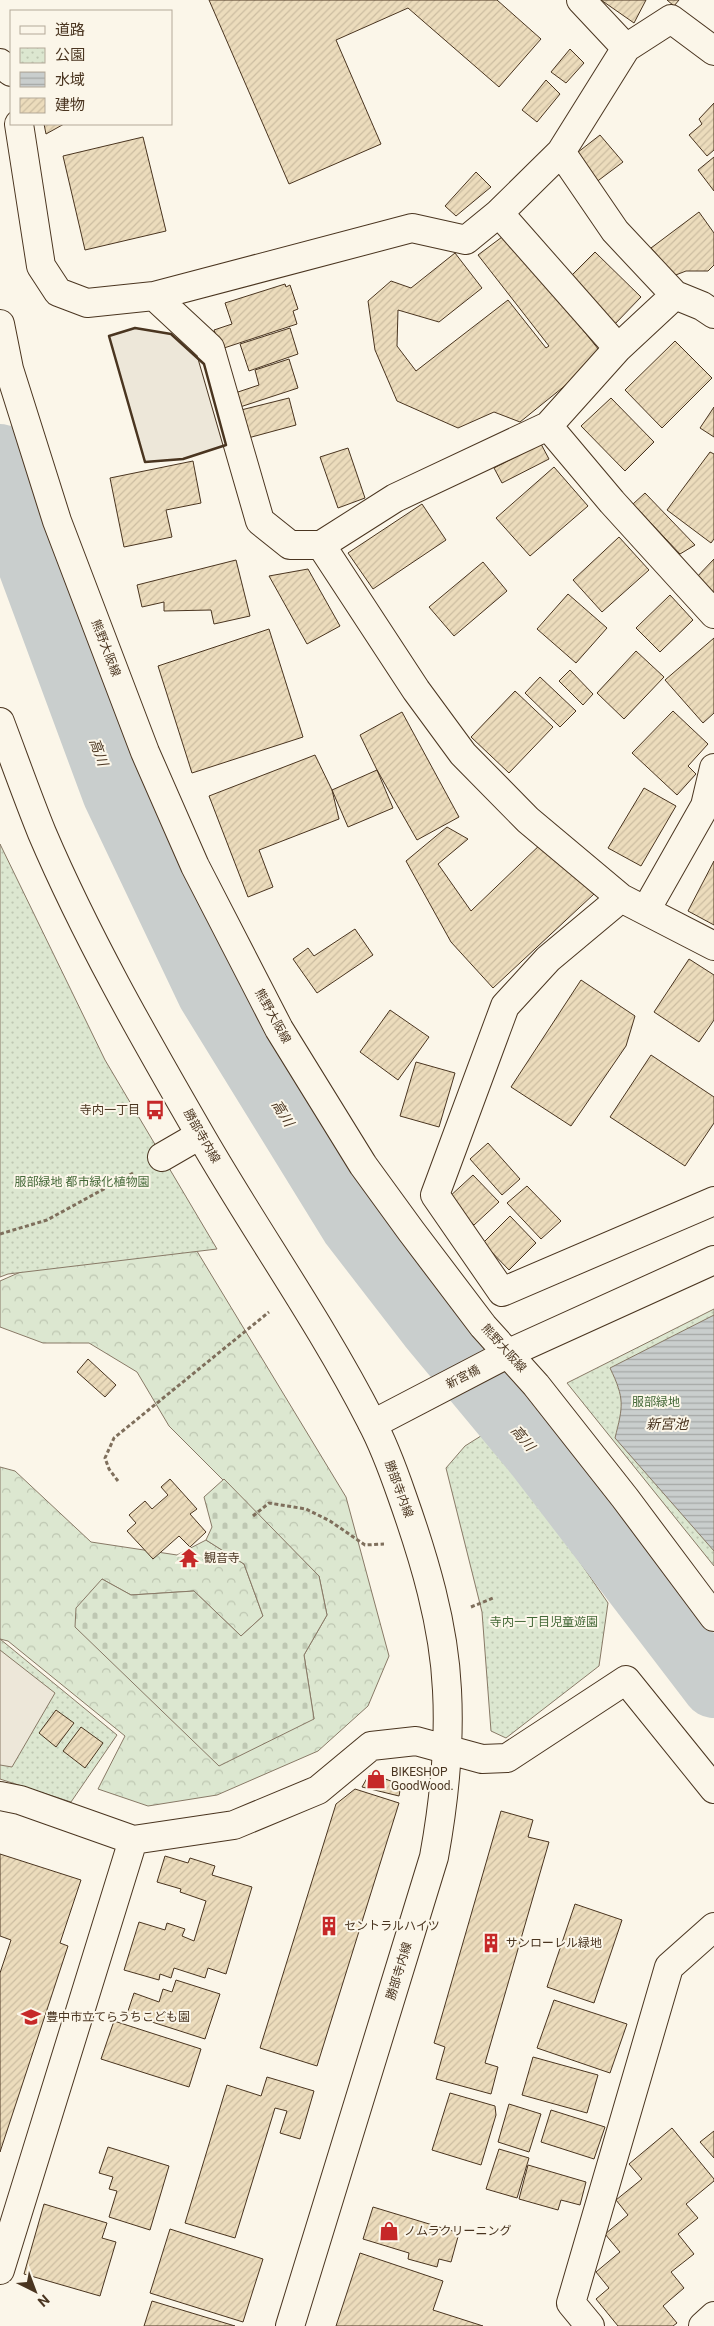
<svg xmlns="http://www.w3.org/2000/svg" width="714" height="2326" font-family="Roboto,'Noto Sans JP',sans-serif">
<defs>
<pattern id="forest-crowns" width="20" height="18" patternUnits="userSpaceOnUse" patternTransform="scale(1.25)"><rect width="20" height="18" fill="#dce7d0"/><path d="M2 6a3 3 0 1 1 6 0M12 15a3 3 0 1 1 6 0" fill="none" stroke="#bec7b2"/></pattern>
<pattern id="cemetery-stones" width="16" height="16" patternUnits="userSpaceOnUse" patternTransform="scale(1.25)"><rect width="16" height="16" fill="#dce7d0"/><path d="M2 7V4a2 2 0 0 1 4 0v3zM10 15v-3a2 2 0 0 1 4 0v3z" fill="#bec7b2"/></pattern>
<pattern id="park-dots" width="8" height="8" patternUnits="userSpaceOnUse" patternTransform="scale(1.25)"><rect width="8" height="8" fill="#dce7d0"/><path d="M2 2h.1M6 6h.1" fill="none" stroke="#bec7b2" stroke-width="1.8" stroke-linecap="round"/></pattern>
<pattern id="water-rules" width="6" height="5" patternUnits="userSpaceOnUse" patternTransform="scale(1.25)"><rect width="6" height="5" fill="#c9cecd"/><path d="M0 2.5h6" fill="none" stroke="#a5a8a6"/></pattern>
<pattern id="building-hatch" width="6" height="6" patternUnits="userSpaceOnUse" patternTransform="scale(1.25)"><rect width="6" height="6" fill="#ecdcbc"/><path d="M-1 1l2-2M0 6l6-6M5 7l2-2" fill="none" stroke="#ccbda1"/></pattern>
</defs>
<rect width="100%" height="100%" fill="#fbf6e9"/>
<path fill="url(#forest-crowns)" stroke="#887966" d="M121,1228L189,1238L346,1497L389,1656L368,1706L318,1751L217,1795L148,1806L98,1789L125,1736L8,1641L0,1639V1467L15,1471L91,1542L177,1555L206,1540L244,1564L263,1616L241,1636L194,1591L131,1595L102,1579L314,1719L304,1655L327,1615L319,1576L169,1426L137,1372L89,1343H43L0,1327V1281Z"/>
<path fill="url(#cemetery-stones)" stroke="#887966" d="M224,1479L319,1576L327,1615L304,1655L314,1719L219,1766L75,1627L76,1608L102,1579L131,1595L194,1591L241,1636L263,1616L244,1564L206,1540L212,1527L204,1497Z"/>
<path fill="url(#park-dots)" stroke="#887966" d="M0,844L105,1060L217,1249L8,1274L0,1277Z
M714,1309V1566L567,1383Z
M484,1434L512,1463L608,1603L599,1666L506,1738L491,1731L482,1612L446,1468L465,1446Z
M0,1639L117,1735L71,1802L0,1779Z"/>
<path fill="#ede7d9" stroke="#887966" d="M135,328L171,334L204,364L226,445L183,459L145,462L109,336Z
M0,1650L55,1693L12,1767L0,1765Z"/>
<path fill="url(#water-rules)" stroke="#887966" d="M714,1315V1551L615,1438C623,1406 625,1399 610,1368Z"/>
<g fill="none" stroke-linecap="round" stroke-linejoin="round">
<path stroke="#c9cecd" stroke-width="64" d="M0,456L30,566L114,793L209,993L352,1225L430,1326L538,1456L714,1686"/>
</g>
<path fill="url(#building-hatch)" stroke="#4a3520" d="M209,0H497L541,39L499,87L408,8L336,40L381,144L289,184Z
M601,0H646L634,23Z
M667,0H679L674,6Z
M570,49L584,63L566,83L551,72Z
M546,80L560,94L537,122L522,110Z
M714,103V150L707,156L689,135L702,124L699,119Z
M44,124H64L46,134Z
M600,135L623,162L595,183L573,156Z
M143,137L166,231L85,250L63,156Z
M714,157V191L698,170Z
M476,172L491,187L456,216L445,206Z
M699,212L714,233V265L708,271H686L668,278L653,260L658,256L651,248Z
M506,234L603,355L520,422L494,412L458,428L397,401L375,350L368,301L391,281L411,288L455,253L482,288L439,322L398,310L397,346L416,371L508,300L546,348L549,346L478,255Z
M595,252L641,297L614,325L568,279Z
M285,284L286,287L290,285L298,309L293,311L297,324L221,349L214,330L232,324L225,303Z
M290,328L298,354L249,371L240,344Z
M675,341L712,378L662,428L625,390Z
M289,359L298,388L240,407L235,393L259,385L255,370Z
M289,398L296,425L248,438L241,410Z
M611,398L654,442L625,471L581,426Z
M714,407V437L700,428Z
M541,444L549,459L502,483L494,468Z
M348,448L365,498L338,508L320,457Z
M710,452L714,454V539L711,543L667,510Z
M193,461L201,503L166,510L172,537L124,547L110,478Z
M554,467L588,506L530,556L496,518Z
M645,493L695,545L680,554L633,504Z
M422,504L446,540L373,589L348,553Z
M619,537L649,570L602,612L573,580Z
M714,559V601L693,581Z
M236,560L250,616L214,624L211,610L164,611V602L142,607L137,585Z
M483,562L507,591L454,636L429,607Z
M308,569L340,626L307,644L269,576Z
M568,594L607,628L576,663L537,629Z
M670,595L693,620L660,652L636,628Z
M269,629L303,737L192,773L158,666Z
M714,638V713L703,723L665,680Z
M636,651L664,677L624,719L597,693Z
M570,670L593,694L583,705L559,681Z
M540,677L576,711L560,727L525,693Z
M515,691L553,727L509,773L471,737Z
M673,711L708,744L688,766L696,774L677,795L632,753Z
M402,712L459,817L417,840L377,770L360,735Z
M315,755L332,790L339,819L259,850L273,887L248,897L209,796Z
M377,770L393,808L348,827L332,790Z
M644,788L676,806L641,866L608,848Z
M447,827L468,839L438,864L471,911L544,841L594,894L493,988L451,942L406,861Z
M714,861V925L688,911Z
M355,929L373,955L317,993L293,959L308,948L314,956Z
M689,959L714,975V1020L699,1042L654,1012Z
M581,980L635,1016L626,1046L571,1126L511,1087Z
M390,1010L429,1037L398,1080L360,1052Z
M651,1055L714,1097V1123L685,1166L610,1117Z
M416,1062L455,1073L439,1127L400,1116Z
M488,1143L520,1179L502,1195L470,1159Z
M473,1175L499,1202L474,1225L448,1198Z
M527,1186L561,1221L541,1239L507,1203Z
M510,1216L536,1243L509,1270L483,1243Z
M88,1359L116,1385L105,1397L77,1372Z
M170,1479L197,1509L190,1514L206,1532L190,1547L179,1536L153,1559L127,1531L136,1523L129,1515L145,1501L152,1509L168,1495L161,1487Z
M56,1710L74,1723L56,1747L39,1733Z
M81,1727L103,1743L85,1768L63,1751Z
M370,1773L401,1785L399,1796L362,1787Z
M355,1789L399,1803L317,2066L260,2048L336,1804Z
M501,1811L533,1820L528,1837L549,1842L485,2063L498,2067L491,2094L436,2079L445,2047L434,2043Z
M0,1854L81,1880L60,1943L68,1946L0,2152V1973L11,1940L0,1936Z
M165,1856L188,1863L190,1858L215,1866L212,1875L252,1887L226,1974L208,1968L205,1978L174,1968L171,1978L160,1974L159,1980L124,1970L139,1922L165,1930L167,1923L185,1929L182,1936L194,1941L206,1901L180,1892L181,1889L157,1882Z
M575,1904L622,1920L594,2003L547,1987Z
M176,1980L220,1994L205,2039L127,2014L134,1993L159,2002L163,1989L172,1992Z
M554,2000L627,2024L610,2073L537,2048Z
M114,2021L201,2049L189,2087L101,2059Z
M533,2057L598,2075L587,2113L522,2095Z
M267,2077L314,2091L300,2139L280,2133L287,2111L275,2108L235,2238L185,2223L227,2085L261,2096Z
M450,2093L495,2106L496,2115L481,2165L432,2150Z
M509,2104L541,2114L529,2152L498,2142Z
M551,2110L605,2127L594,2159L541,2142Z
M672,2128L714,2179V2181L686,2204L698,2218L678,2234L694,2254L671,2272L684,2288L663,2306L677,2323L673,2326H618L596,2299L609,2288L596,2272L620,2252L605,2234L628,2215L616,2200L642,2179L629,2164Z
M714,2131V2158L700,2142Z
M108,2147L169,2166L150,2230L109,2217L117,2191L109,2189L113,2177L99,2173Z
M499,2149L529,2158L517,2198L486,2189Z
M528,2165L586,2182L580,2205L561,2200L558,2210L519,2199Z
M44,2204L107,2223L102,2238L116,2242L100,2296L24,2274Z
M373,2207L459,2233L451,2262L439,2259L437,2267L408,2259L409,2253L363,2239Z
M170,2229L263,2259L243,2322L150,2293Z
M360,2253L443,2281L433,2310L483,2326H336Z
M152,2301L235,2326H144Z"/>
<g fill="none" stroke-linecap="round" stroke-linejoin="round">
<defs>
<path id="minor" d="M581,0L626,48L561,152L615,231L675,295L702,306L714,314
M626,48L671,19L714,51
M0,63L11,72
M19,124L41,266L58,292L87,303L154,296L210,348L260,521L290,545H321L395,498L548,426L618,348L675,295
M561,152L499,213L618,348
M154,296L412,228L466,240L499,213
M548,426L612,502L714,614
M321,545L416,690L463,754L528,820L621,898L714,946
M0,722C14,759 27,796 42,833C86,936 142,1034 198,1131C254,1229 320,1321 371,1421C384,1445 393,1470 402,1496C424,1558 444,1624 447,1690C450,1746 444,1802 434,1857L290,2326
M621,898L548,959L505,1006L435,1195L502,1292L714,1201
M646,910L705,806L714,768
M162,1157L200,1135
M373,1424L509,1353L714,1260
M0,1796L20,1800L133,1840L234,1825L318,1790L371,1746L416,1741L482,1759L507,1758L626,1680L714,1789
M0,2270L133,1840
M590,2326L571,2303L669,1967L714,1927
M703,2326L714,2316"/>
<path id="major" d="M0,324L9,369L57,521L145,752L195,866L279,1029L363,1165L411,1231L483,1326L536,1385L625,1498L714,1617"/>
</defs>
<use href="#minor" stroke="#4a3520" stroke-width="30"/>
<use href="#major" stroke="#4a3520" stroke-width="30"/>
<path stroke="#7f6f5c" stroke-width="3" stroke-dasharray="4 2.5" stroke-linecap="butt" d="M0,1234L47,1220L135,1172
M118,1481L109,1469L105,1458L114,1438L269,1312
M253,1516L269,1503L306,1509L330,1521L365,1545L384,1544
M471,1607L493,1598"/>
<use href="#minor" stroke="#fbf6e9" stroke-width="28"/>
<use href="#major" stroke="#fbf6e9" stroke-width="28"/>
<path stroke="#4a3520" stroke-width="2.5" d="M135,328L171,334L204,364L226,445L183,459L145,462L109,336Z"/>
</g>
<defs>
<symbol id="bus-bare" viewBox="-9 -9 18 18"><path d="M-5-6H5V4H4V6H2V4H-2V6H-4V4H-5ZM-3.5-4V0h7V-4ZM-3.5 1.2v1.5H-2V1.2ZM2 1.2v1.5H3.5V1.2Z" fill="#c62828" stroke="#fbf6e9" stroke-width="2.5" paint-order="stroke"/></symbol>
<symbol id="temple-bare" viewBox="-9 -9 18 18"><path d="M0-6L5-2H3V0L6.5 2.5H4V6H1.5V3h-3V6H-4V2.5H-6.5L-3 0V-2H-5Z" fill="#c62828" stroke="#fbf6e9" stroke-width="2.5" paint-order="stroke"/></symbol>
<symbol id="shop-bare" viewBox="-9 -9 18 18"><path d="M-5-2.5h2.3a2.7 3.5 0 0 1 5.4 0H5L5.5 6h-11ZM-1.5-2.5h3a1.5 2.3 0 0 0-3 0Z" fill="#c62828" stroke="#fbf6e9" stroke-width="2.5" paint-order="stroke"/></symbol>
<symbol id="building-bare" viewBox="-9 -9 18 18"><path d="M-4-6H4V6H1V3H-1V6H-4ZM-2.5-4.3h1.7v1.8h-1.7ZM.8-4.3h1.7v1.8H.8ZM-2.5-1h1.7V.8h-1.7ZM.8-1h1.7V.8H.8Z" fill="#c62828" stroke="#fbf6e9" stroke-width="2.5" paint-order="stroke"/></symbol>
<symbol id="school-bare" viewBox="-9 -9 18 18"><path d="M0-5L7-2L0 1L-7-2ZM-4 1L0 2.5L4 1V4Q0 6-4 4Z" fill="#c62828" stroke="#fbf6e9" stroke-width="2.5" paint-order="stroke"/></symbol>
</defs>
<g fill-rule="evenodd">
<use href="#bus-bare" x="141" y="1096" width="28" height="28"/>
<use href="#temple-bare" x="175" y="1544" width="28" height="28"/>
<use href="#shop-bare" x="362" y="1765" width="28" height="28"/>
<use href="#building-bare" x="315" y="1912" width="28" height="28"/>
<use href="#building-bare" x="477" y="1929" width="28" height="28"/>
<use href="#school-bare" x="17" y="2003" width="28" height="28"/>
<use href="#shop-bare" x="375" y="2217" width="28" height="28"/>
</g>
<g text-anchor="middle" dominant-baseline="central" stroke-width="4" stroke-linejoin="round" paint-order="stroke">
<g font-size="12" fill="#4a3520" stroke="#fbf6e9">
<text transform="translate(106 648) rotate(69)">熊野大阪線</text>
<text transform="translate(273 1016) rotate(61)">熊野大阪線</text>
<text transform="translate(202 1136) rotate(60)">勝部寺内線</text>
<text transform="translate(504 1348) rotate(48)">熊野大阪線</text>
<text transform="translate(463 1377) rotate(-27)">新宮橋</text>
<text transform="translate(399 1489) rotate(70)">勝部寺内線</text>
<text transform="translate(399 1971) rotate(-73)">勝部寺内線</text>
</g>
<g font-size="12" fill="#4a3520" stroke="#fbf6e9" text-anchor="start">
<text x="140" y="1110" text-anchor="end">寺内一丁目</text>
<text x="204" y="1558">観音寺</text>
<text x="391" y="1772">BIKESHOP<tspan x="391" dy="14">GoodWood.</tspan></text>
<text x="344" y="1926">セントラルハイツ</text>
<text x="506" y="1943">サンローレル緑地</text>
<text x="46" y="2017">豊中市立てらうちこども園</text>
<text x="404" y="2231">ノムラクリーニング</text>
</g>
<g font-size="12" fill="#436837" stroke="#fbf6e9">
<text x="82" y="1182">服部緑地 都市緑化植物園</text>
<text x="656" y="1402">服部緑地</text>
<text x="544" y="1622">寺内一丁目児童遊園</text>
</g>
<g font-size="14" font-style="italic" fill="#4a3520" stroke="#fbf6e9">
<text transform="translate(99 752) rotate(70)">高川</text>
<text transform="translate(283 1113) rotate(58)">高川</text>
<text x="667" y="1424">新宮池</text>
<text transform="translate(523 1438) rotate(50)">高川</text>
</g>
</g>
<rect x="10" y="10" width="162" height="115" fill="#fbf6e9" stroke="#b4a999"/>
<rect x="20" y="26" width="25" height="8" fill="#fbf6e9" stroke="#b4a999"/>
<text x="55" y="35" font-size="15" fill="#4a3520">道路</text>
<rect x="20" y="48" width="25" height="15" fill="url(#park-dots)" stroke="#b4a999"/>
<text x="55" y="60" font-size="15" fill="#4a3520">公園</text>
<rect x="20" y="72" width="25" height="15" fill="url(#water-rules)" stroke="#b4a999"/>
<text x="55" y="85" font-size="15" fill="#4a3520">水域</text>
<rect x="20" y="98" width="25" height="15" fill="url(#building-hatch)" stroke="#b4a999"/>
<text x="55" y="110" font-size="15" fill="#4a3520">建物</text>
<g transform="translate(35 2291) rotate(138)" stroke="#fbf6e9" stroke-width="4" paint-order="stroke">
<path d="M0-4L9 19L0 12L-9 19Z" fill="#4a3520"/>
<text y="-8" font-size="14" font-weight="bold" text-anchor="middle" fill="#4a3520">N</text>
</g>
</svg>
